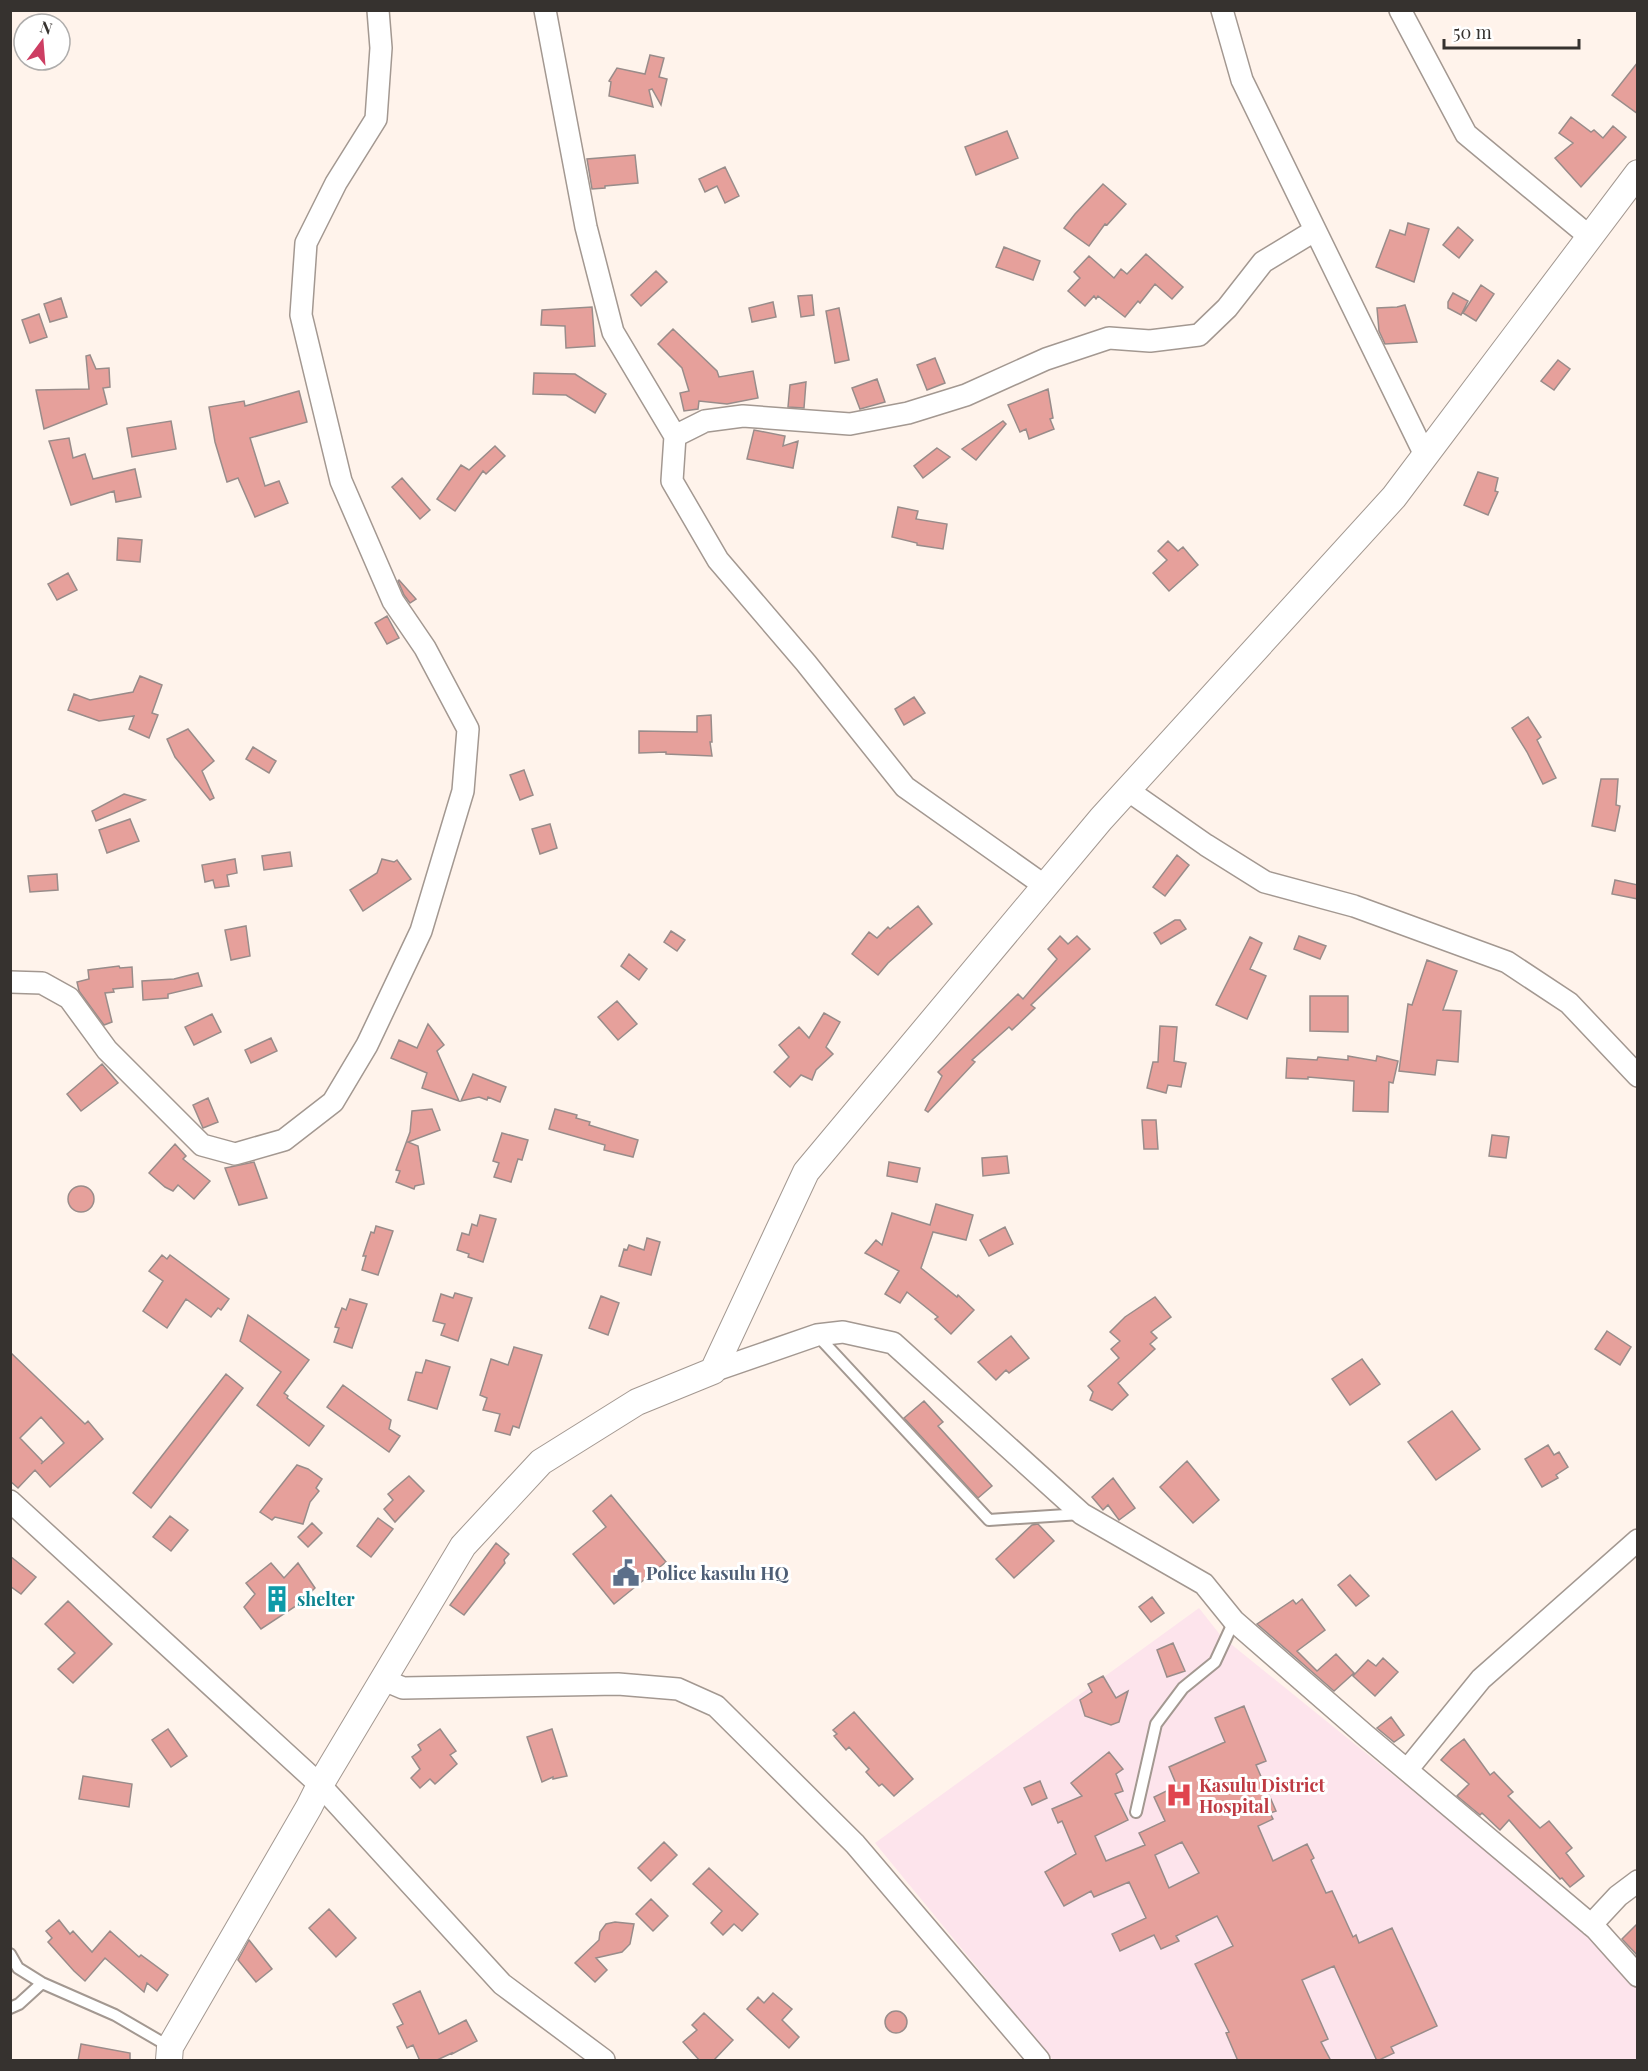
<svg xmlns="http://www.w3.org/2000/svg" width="1648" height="2071" font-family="'Playfair Display',serif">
<rect width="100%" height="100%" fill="#fff3eb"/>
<path fill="#fde4ec" d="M1199,1608L1221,1636L1591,1935L1637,1983V2060H1053L875,1843Z"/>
<path fill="#e6a09b" stroke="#998c8a" stroke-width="1.5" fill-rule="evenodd" d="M650,55L664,58L659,77L667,79L661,105L652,89L649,90L653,107L609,96L611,82L609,81L617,68L645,74Z
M1638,62V114L1612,95Z
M1571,117L1591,132L1594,130L1603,138L1613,126L1626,137L1581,187L1555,158L1573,143L1559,133Z
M1007,131L1018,158L976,175L965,147Z
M635,155L638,183L605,186V188L592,189L587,159Z
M725,167L739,196L725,203L717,186L705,192L699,179Z
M1103,184L1126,204L1107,225L1105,224L1089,246L1064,228L1075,214Z
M1408,223L1429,229L1414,282L1376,267L1390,230L1405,235Z
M1458,227L1473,240L1459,258L1443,245Z
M1004,247L1040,261L1033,280L996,267Z
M1146,254L1183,287L1172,299L1155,284L1140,303L1138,301L1125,317L1098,296L1096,299L1094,296L1085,306L1068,291L1080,278L1074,272L1089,256L1114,278L1121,269L1127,274Z
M656,271L667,282L641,306L631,295Z
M1481,285L1494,294L1476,321L1463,313Z
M1453,293L1468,301L1461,315L1448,308V302Z
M812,295L814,315L801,317L798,296Z
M61,298L67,317L50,322L44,304Z
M773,302L776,317L752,322L749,308Z
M1405,305L1417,342L1385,344L1379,331L1377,308L1397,307Z
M592,307L595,346L566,348L565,326L541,325L542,310Z
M839,308L849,360L835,363L826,311Z
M39,314L47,337L30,343L22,320Z
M673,329L717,371L719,377L753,371L758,398L727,404L699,401L698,409L684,411L680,393L689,391L682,368L658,344Z
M90,355L96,369L109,368L110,387L103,388L107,404L44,429L36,390L89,389L86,356Z
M935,358L945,383L927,390L917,365Z
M1558,360L1570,369L1554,390L1541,381Z
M534,373L575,374L606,394L595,413L566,395L533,394Z
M877,379L885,402L860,409L852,388Z
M806,382L804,408L788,407L790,385Z
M1048,389L1053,418L1050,419L1054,429L1029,439L1026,429L1020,432L1008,405Z
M299,391L307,422L250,438L265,486L279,481L288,503L255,517L238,478L227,482L215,442L209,407L244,401L245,406Z
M171,421L176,449L132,457L127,428Z
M1003,421L1006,424L976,460L962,449Z
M754,430L785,436L783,446L798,441L793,468L747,459Z
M69,438L73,458L85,454L93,479L135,469L141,497L116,502L114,491L71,505L49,441Z
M495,446L505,456L486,474L483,471L455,511L437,499L461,465L469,470Z
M937,448L950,457L923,478L914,466Z
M1478,472L1498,478L1495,491L1498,492L1488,515L1464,505Z
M402,478L430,510L420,519L392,487Z
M898,507L918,511L916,519L947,524L943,549L917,545V543L892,537Z
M118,538L142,540L140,562L117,560Z
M1168,541L1178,551L1183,547L1198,565L1169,591L1153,573L1167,560L1158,551Z
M68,573L77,590L57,600L48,584Z
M399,580L416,599L410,603L404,595L398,581Z
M387,616L399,638L387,644L375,623Z
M140,676L162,685L152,713L158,715L149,738L129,729L134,716L99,721L68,710L74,694L90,700L133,692Z
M914,697L925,713L904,725L895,709Z
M711,715L712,742H710L712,756L666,754V752L639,753V731L697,732V716Z
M1528,717L1541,737L1537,740L1556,778L1543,784L1527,752L1512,728Z
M188,729L214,761L202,771L214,798L210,800L175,757L167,739Z
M253,747L276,761L269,773L246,759Z
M524,770L533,795L520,800L510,775Z
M1601,779H1618L1616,805L1620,806L1615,831L1592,826Z
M124,794L145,800L96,821L92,811Z
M130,819L139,841L107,853L99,830Z
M550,824L557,848L540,854L532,829Z
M290,852L292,866L264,870L262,856Z
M1177,855L1189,865L1165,896L1153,887Z
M235,859L237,873L227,875L229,886L215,888L213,880L205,882L202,865Z
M382,859L394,862L397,860L411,879L363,911L350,890L377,873Z
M57,874L58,890L30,892L28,876Z
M1615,880L1638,885V899L1612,894Z
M918,906L932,924L888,963L878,975L852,954L869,932L877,938L888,927L890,929Z
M1175,920H1180L1186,929L1161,944L1154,933Z
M246,926L250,956L231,960L225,930Z
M671,931L685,940L677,951L664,942Z
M1060,936L1068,944L1077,936L1090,949L1031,1005L1035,1008L1012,1030L1009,1027L972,1060L975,1062L928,1112L925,1110L942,1076L938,1072L1018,994L1023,999L1057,959L1048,949Z
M1299,936L1326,946L1320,959L1294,949Z
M1250,937L1262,943L1250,969L1266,976L1247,1019L1216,1005Z
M629,954L647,969L639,980L621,966Z
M1427,960L1457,971L1443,1010L1461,1011L1458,1062L1437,1060L1435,1075L1399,1071L1408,1004L1412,1005Z
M119,966L120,968L132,967L133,987L113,989L114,992L105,993L112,1022L104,1025L79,991L77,982L89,979L88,970Z
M198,973L202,986L168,994V998L143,1000L142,981L174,979Z
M1310,996H1348V1032L1310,1031Z
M617,1001L637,1024L618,1040L598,1017Z
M824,1013L840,1022L826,1047L833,1054L816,1070L812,1080L801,1075L790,1087L774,1072L789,1057L779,1045L799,1027L809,1038Z
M212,1014L221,1032L194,1045L185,1027Z
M428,1024L444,1045L437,1051L459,1101L422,1088L427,1073L391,1058L399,1040L417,1048Z
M1160,1026L1177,1027L1174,1061L1186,1063L1181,1087L1168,1085L1166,1093L1147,1088L1153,1062H1158Z
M271,1038L277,1051L251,1063L245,1050Z
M1348,1056L1376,1061L1377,1056L1398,1061L1393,1083L1389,1082L1388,1112L1353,1111L1354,1081L1308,1077V1079L1286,1078L1287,1058L1317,1060L1318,1057L1348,1060Z
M102,1064L118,1083L81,1111L67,1094Z
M473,1074L506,1087L500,1102L488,1097L487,1100L479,1097L461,1101Z
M208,1098L218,1122L203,1128L193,1105Z
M432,1109L440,1130L408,1142L418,1146L424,1184L415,1186L414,1189L396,1182L400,1171L396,1170L410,1132L412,1111Z
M555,1109L577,1115L576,1118L590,1122L589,1125L638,1140L633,1157L604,1150L605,1145L549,1129Z
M1142,1120H1156L1158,1149H1144Z
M502,1133L528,1140L522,1160L518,1159L511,1182L494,1177L499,1163L493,1161Z
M1492,1135L1509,1137L1506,1158L1489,1156Z
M175,1144L186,1156L183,1159L210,1181L194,1199L178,1185L173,1191L165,1187L149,1173Z
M1007,1156L1009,1173L983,1176L982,1158Z
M254,1162L267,1198L239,1205L225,1168Z
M889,1162L920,1168L917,1182L887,1176Z
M68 1199a13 13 0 1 1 26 0a13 13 0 1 1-26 0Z
M936,1204L973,1215L966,1240L933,1232L921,1268L957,1297L958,1295L974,1310L951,1334L935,1319L938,1317L907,1292L900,1303L885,1294L899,1271L865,1253L876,1240L882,1245L892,1213L930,1225Z
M480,1215L496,1219L483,1262L468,1257L469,1254L457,1250L462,1233L469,1235L472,1224L477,1226Z
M376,1226L393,1231L378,1275L362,1270L366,1256H363L371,1232L374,1233Z
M1005,1227L1013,1244L989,1256L980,1240Z
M647,1238L660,1242L651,1275L619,1266L624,1249L627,1250L629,1245L644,1250Z
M162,1255L167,1259L170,1255L229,1299L221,1310L218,1308L211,1317L186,1299L167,1328L143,1311L163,1281L149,1271Z
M455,1293L472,1298L458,1341L441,1335L445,1324L433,1321L441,1294L453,1298Z
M601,1296L619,1303L608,1335L589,1328Z
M1155,1297L1171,1317L1151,1332L1157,1338L1150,1344L1155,1349L1118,1383L1128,1395L1112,1410L1090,1400L1093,1392L1088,1386L1119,1358L1111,1349L1120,1341L1110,1332L1125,1317Z
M350,1299L367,1304L352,1348L334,1342L339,1328L335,1327L342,1308L346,1310Z
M248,1315L309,1360L284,1393L288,1396L287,1398L324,1426L309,1446L257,1405L281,1372L240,1341Z
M1607,1331L1631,1347L1620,1365L1595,1349Z
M1011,1336L1029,1358L1009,1373L1006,1370L996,1380L978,1362Z
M514,1347L542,1355L519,1428L513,1426L510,1435L495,1431L500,1414L483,1410L487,1398L480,1395L491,1359L508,1365Z
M10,1352L85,1424L88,1421L103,1439L50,1487L35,1470L18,1488L10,1481ZM41,1417L64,1443L41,1464L43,1462L20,1438Z
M1362,1359L1380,1384L1350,1405L1332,1379Z
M426,1360L450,1367L437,1409L408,1400L416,1372L422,1373Z
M226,1374L243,1388L151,1508L133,1493Z
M343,1385L391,1420L389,1429L400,1436L389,1452L327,1407Z
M924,1401L943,1422L938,1426L992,1486L978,1498L904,1418Z
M1452,1411L1480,1449L1436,1480L1408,1442Z
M1548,1445L1554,1455L1559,1452L1568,1467L1556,1475L1558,1478L1542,1487L1525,1459Z
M1187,1461L1219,1500L1193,1523L1160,1487Z
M297,1465L308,1469L322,1479L316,1488L319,1491L310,1502L303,1524L275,1517L272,1520L260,1512Z
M409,1476L424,1491L395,1522L384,1509L393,1500L388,1494Z
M1113,1478L1135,1508L1119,1520L1108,1505L1103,1510L1092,1497Z
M611,1495L666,1562L614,1604L573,1554L606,1527L593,1511Z
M170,1516L188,1530L171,1551L153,1537Z
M378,1518L393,1529L371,1557L357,1546Z
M312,1523L322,1533L308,1547L298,1537Z
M1038,1524L1054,1541L1014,1578L996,1559L1032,1525Z
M496,1543L509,1554L504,1560L505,1563L464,1615L450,1605Z
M10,1556L36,1577L21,1594L10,1586Z
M271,1563L284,1578L298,1563L315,1588L299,1604L261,1629L244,1607L255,1594L246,1583Z
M1350,1575L1369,1596L1356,1606L1338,1585Z
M1152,1597L1164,1613L1151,1622L1139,1607Z
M1302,1599L1325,1630L1297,1651L1317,1671L1336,1654L1354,1673L1334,1691L1257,1624L1293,1600L1296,1604Z
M68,1601L112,1644L73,1683L58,1669L75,1653L45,1624Z
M1173,1643L1185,1671L1167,1677L1157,1650Z
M1383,1658L1398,1672L1375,1696L1353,1676L1368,1660L1376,1666Z
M1103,1676L1116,1698L1128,1691L1119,1722L1111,1725L1085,1716L1080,1700L1092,1692L1088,1684Z
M1244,1706L1266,1761L1256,1765L1276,1811L1270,1813L1273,1819L1258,1826L1273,1861L1307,1844L1314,1858L1311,1860L1326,1893L1332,1891L1353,1937L1356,1935L1359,1943L1392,1928L1437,2026L1391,2047L1394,2053L1377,2061L1334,1966L1302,1980L1328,2039L1321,2042L1331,2061H1238L1226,2033L1229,2032L1195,1964L1233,1946L1217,1916L1176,1936L1179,1941L1161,1949L1154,1935L1120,1951L1112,1934L1146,1918L1129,1882L1094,1897L1091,1891L1064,1906L1045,1872L1076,1854L1062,1821L1058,1823L1052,1809L1082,1796L1071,1783L1109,1752L1123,1769L1116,1774L1123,1791L1115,1794L1128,1820L1095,1836L1106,1861L1145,1845L1139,1833L1165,1821L1154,1797L1177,1786L1169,1767L1225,1742L1215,1718ZM1182,1842L1199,1873L1169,1888L1155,1855Z
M854,1712L913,1779L894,1796L882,1784L879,1786L866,1772L869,1769L849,1747L846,1750L834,1736L837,1734L833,1730Z
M1391,1717L1404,1735L1394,1742L1377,1728Z
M168,1729L187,1756L171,1767L152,1740Z
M440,1729L456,1751L450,1755L457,1764L435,1784L430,1779L420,1788L411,1778L420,1769L412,1757L421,1750L418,1745Z
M552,1729L567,1776L553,1779V1777L542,1782L527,1737Z
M1464,1739L1490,1775L1494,1772L1513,1792L1508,1796L1540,1828L1549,1821L1572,1848L1566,1853L1584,1876L1570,1887L1562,1878L1560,1879L1509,1820L1500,1830L1482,1813L1480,1815L1457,1796L1469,1784L1441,1760L1451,1749Z
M83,1776L132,1784L129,1807L79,1799Z
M1040,1781L1047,1798L1032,1805L1024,1788Z
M664,1842L677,1855L651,1881L638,1868Z
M709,1868L758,1914L742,1931L734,1924L723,1935L711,1923L722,1911L693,1884Z
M651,1899L668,1916L653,1931L636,1914Z
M329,1909L356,1938L336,1957L309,1928Z
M59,1920L70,1934L73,1931L92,1952L110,1931L139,1957L141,1955L168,1975L157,1991L147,1983L144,1992L105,1958L85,1981L74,1971L48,1942L52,1938L46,1931Z
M615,1922L634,1924L630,1944L622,1952L596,1958L607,1970L595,1982L575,1963L599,1940L600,1932L606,1924Z
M1638,1923V1956L1622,1939Z
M249,1940L272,1969L256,1982L238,1960Z
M420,1991L439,2034L466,2020L477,2041L452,2054V2053L435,2061H420L413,2045L407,2048L397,2027L403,2024L393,2004Z
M773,1993L792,2009L782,2020L799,2037L789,2048L747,2009L758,1997L764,2003Z
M885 2022a11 11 0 1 1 22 0a11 11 0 1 1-22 0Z
M704,2013L733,2040L713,2061H700L683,2042L697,2030L692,2025Z
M81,2044L130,2053V2061H78Z"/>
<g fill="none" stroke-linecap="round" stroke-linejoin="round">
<defs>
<path id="service" d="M817,1335L989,1520L1081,1514
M1136,1812L1156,1724L1183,1688L1215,1662L1234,1621
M10,1954L18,1968L42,1983L115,2015L170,2047
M10,2008L19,2004L42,1983"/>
<path id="minor" d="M545,10L586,227L613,332L675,436
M1222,10L1242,80L1425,455
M1400,10L1466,134L1590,237
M1129,788L1136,796L1206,845L1265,882L1354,906L1507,962L1569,1003L1638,1076
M1045,886L905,787L806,663L718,560L672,481L675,436L705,421L743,416L850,424L908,413L966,395L1046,359L1109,338L1150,341L1199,335L1227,308L1263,262L1314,231
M10,982L42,983L69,998L107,1050L202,1145L235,1154L284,1140L333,1102L367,1045L421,931L463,791L468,729L425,648L393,601L341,481L301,315L306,243L336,183L376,119L381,48L378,10
M713,1371L817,1335L843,1332L893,1343L1082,1514L1204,1584L1234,1621L1365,1735L1596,1929L1638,1976
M10,1501L320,1785L502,1984L604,2060
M384,1680L403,1688L618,1684L678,1689L716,1706L855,1844L1039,2060
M1407,1770L1481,1679L1638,1540
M1591,1925L1618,1896L1638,1881"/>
<path id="tertiary" d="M169,2060L170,2047L309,1807L320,1785L463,1546L541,1462L637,1402L713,1371L806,1172L1101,819L1394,497L1638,173"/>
</defs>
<use href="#service" stroke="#a39891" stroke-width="14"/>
<use href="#minor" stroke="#a39891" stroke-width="24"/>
<use href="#tertiary" stroke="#a39891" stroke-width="28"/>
<use href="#service" stroke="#fff" stroke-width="10"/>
<use href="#minor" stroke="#fff" stroke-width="21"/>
<use href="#tertiary" stroke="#fff" stroke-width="26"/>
</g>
<defs>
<symbol id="civic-bare" viewBox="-9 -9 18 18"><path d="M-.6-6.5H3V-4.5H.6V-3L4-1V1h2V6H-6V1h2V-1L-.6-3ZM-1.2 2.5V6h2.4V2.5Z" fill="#5c6f8a" stroke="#fff" stroke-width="2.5" paint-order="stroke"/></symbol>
<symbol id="building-bare" viewBox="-9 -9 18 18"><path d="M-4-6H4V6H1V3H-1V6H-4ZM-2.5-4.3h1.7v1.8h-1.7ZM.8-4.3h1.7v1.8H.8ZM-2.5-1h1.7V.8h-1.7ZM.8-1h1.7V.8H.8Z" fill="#0f9aa8" stroke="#fff" stroke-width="2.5" paint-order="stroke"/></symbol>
<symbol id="hospital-bare" viewBox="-9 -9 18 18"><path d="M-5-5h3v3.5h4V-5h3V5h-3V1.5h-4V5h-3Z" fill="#e0444e" stroke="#fff" stroke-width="2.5" paint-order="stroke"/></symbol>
</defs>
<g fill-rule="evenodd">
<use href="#civic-bare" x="607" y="1554" width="38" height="38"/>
<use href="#building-bare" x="258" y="1580" width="38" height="38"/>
<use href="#hospital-bare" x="1160" y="1776" width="38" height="38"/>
</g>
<g text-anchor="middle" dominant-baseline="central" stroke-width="6" stroke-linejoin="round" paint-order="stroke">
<g font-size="18" font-weight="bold" fill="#4e5e75" stroke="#fff" text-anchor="start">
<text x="646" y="1573">Police kasulu HQ</text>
</g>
<g font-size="18" font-weight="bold" fill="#0d838f" stroke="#fff" text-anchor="start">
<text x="297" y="1599">shelter</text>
</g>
<g font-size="18" font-weight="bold" fill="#be3a42" stroke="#fff" text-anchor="start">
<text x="1199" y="1785">Kasulu District<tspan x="1199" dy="21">Hospital</tspan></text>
</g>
</g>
<rect width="1648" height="2071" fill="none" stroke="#36322f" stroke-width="24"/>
<g transform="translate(42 42) rotate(16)"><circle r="28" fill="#ffffff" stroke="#afadac" stroke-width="1.5"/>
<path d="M0-4.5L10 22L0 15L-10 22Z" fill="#cd3e63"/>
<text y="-9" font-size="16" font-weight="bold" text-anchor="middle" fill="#36322f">N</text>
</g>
<path d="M1444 39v9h135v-9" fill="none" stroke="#36322f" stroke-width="3"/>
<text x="1453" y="39" font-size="18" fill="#36322f" stroke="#ffffff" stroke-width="4.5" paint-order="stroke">50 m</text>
</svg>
